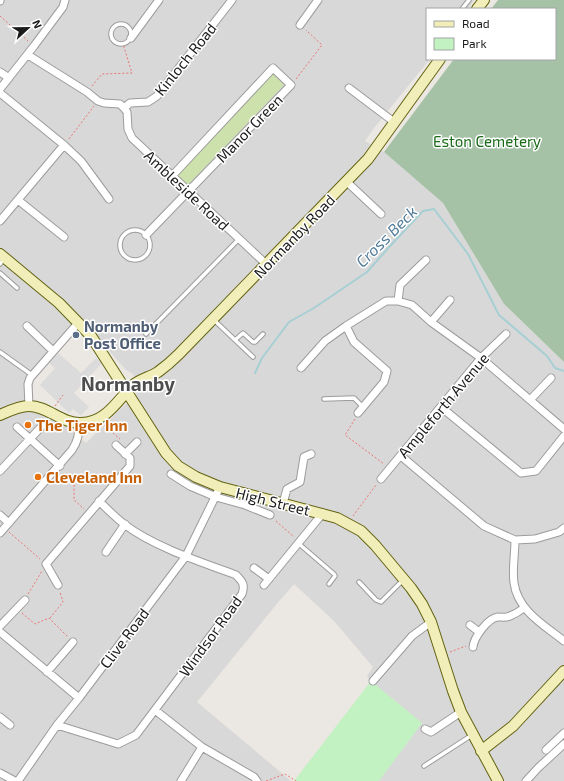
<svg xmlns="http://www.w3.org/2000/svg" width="564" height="781" font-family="'Exo 2',sans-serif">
<rect width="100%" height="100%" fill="#ebe7e2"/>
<path fill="#d9d8d8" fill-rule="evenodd" d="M0,0H474L468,9H427V59H430L374,128L365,141L384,152L443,203L504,304L564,362V781H378L371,681L367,676L373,667L334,621L294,584L280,600L197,702L291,781H0ZM84,322L126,370L133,374L139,391L86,443L60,422L30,410L33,390V380Z"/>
<path fill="#cce1ac" d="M272,72L284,85L187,186L174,177Z"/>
<path fill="#a5c2a7" d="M498,0H564V362L504,304L443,203L384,152L454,59H555V9H491Z"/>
<path fill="#c3f2c2" d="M371,681L422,723L379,781H294Z"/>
<path fill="#dbdbdb" d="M58,353L81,373L96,358L102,363L74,393L89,407L81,415L73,409L69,413L40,385L55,368L49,363Z"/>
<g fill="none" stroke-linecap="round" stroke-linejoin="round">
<path stroke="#a6cfd4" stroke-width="2" d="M255,373L262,358L289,322L314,308L367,272L390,246L423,211L434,209L468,254L499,315L547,356L555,368L564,371"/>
<defs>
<path id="lane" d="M462,9L469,0
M111 34a10 10 0 1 1 20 0a10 10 0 1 1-20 0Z
M120 245a15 15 0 1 1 30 0a15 15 0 1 1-30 0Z
M0,264L4,259
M0,273L17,288
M214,320L235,340L243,333L253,342H255L263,334
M146,334L239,239
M235,340L253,357
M0,352L32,375
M324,399L354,398L363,407
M298,543L334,574L335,576L329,584
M359,582L376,600L381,602L403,580
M424,766L472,735"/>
<path id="street" d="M0,1V0
M300,25L318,0
M131,38L159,0
M28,55L87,92L98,101L104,103L120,104L124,108L130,103L148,102L157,96L232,0
M0,72L9,78
M349,88L394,122
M0,89L34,46L63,7L65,0
M0,93L64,145L81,161L109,199
M124,108L127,112L128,129L132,138L266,264
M347,182L381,214
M18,200L64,237
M0,221L64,145
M146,235L291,85L273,68L172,176
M398,301L400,285L426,260
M431,322L450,300
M27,326L53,351
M301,368L325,341L346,326
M530,400L551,378
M29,406L28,384L30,378L79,322
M441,407L521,473L536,471L564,436
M358,413L384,382L387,371L354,342L346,326L386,301H398L412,305L431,322L481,358L564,429
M17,427L60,466
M125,454L137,442
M401,456L484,526L515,540L535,539L559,532L564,528
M0,471L42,426
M171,474L190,486L216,497L245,505L270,515
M381,479L481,358L506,334
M283,503L287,489L300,482L304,457L311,454
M0,515L9,523
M0,533L72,450C78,441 79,434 79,424
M515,540C515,553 512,571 514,583C518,611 544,625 564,641
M106,552L125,524
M254,568L269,579
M58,585L46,564L130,466V458L116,445
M264,585L323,513
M470,625L479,632
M0,626L25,600
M0,632L79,698
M473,647C474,637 488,618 498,617C502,617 507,618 510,616C515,614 520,611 524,608
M47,672L73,642
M373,681L412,636L431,622
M155,710L202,747L254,777L257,781
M0,717L10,725
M57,725L118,744L136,735L242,594C245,585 243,582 236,575C201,562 154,547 124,524C115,517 107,509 99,501
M425,729L431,732L461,712
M546,750L564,733
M0,773L15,781
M18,781L57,725L79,698L186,556L220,487
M181,781L202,747
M526,781L538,768L564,744"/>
<path id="secondary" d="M477,9L484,0
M0,254L59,303L91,336L166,453L178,466L196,477L220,487L337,518L361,531L375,545L411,588L422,604L431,622L453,691L461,712L498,781
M0,415C9,411 19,406 29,406C48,406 62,424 81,423C100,423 111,410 123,396C126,392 129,387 133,385C140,379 150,377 158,372C165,367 172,361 179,354L368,159L440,59
M481,751L513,726L564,671"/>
</defs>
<use href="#lane" stroke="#9c9c9c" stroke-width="5.5"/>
<use href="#street" stroke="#9c9c9c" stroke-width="9"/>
<use href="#secondary" stroke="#636311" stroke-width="12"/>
<path stroke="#e97576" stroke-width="1" stroke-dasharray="2 2" stroke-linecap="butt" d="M0,16L28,41
M296,79L322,45L306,30
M92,86L102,74L132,73L123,44
M69,139L94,106
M55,406L63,395
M355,419L345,435L384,464
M104,425L120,439
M62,474L74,485V500L84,509
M353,516L376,485
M276,521L294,537
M9,532L40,559
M28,594L42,571
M22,613L35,624L49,618L68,637
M50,618L63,602L60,592
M450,652L466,646
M266,781L285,774L296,781"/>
<use href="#lane" stroke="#fff" stroke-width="3.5"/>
<use href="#street" stroke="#fff" stroke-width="7"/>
<use href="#secondary" stroke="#f1eeba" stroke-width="10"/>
</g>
<circle fill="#5c6f8a" stroke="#fff" stroke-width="1.5" cx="76" cy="335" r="4"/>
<g fill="#e8710a" stroke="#fff" stroke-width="1.5">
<circle cx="28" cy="425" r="4"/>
<circle cx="38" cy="477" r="4"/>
</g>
<g text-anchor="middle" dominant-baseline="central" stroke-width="3" stroke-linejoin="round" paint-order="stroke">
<g font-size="15" fill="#1b1b1b" stroke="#fff">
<text transform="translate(185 59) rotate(-51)">Kinloch Road</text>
<text transform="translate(249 128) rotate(-46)">Manor Green</text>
<text transform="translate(187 190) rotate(43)">Ambleside Road</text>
<text transform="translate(294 236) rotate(-46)">Normanby Road</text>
<text transform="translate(443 405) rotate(-50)">Ampleforth Avenue</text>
<text transform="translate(273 501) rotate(14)">High Street</text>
<text transform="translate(210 636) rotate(-54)">Windsor Road</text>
<text transform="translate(124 638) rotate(-53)">Clive Road</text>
</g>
<g font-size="15" fill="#196b17" stroke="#fff">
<text x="487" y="141">Eston Cemetery</text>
</g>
<g font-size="15" font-weight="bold" fill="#4e5e75" stroke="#fff" text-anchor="start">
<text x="84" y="326">Normanby<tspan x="84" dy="17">Post Office</tspan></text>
</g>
<g font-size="15" font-weight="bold" fill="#c56008" stroke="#fff" text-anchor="start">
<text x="36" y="425">The Tiger Inn</text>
<text x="46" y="477">Cleveland Inn</text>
</g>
<g font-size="16" font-style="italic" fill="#507b98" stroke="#fff">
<text transform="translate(386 236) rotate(-45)">Cross Beck</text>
</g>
<g font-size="19" font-weight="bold" fill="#4e4e4e" stroke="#fff">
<text x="128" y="383">Normanby</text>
</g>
</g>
<rect x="426" y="8" width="130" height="52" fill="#ffffff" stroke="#a4a4a4"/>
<rect x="434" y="21" width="20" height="6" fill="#f1eeba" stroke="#a4a4a4"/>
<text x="462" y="28" font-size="12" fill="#1b1b1b">Road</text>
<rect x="434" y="38" width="20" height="12" fill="#c3f2c2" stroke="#a4a4a4"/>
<text x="462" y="48" font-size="12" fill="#1b1b1b">Park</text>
<g transform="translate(28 28) rotate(68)" stroke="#ffffff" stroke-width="3" paint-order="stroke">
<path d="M0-3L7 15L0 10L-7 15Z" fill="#1b1b1b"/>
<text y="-6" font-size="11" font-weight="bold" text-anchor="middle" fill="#1b1b1b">N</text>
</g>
</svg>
